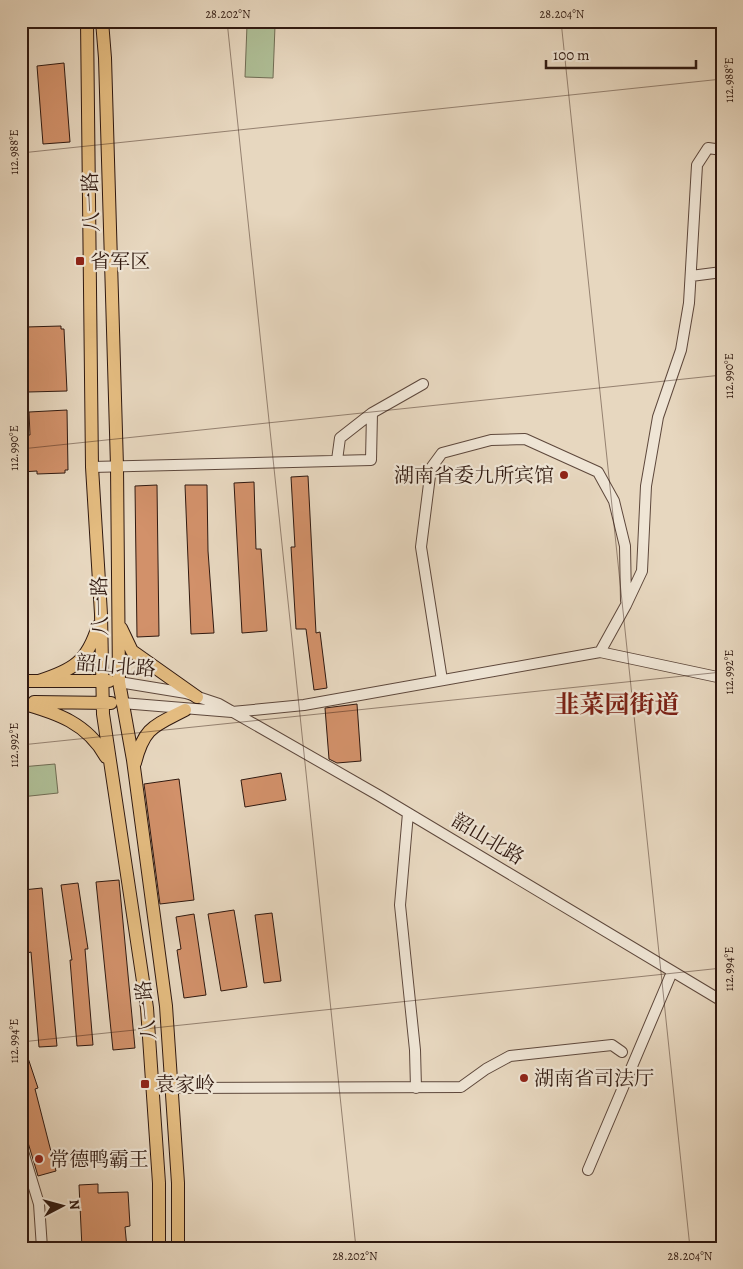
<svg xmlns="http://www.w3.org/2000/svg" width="743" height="1269" font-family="Alegreya,'Noto Serif SC',serif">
<rect width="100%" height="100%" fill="#e7d7bf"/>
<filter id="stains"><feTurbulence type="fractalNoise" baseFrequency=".004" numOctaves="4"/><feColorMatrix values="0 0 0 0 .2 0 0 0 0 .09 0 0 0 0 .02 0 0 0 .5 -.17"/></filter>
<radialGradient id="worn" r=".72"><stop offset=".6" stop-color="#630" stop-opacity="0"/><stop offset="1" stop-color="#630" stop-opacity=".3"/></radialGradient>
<path fill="#afbf97" stroke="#706c54" d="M247,25L275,26L273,78L245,77Z
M55,764L58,793L21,797V767Z"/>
<path fill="#d2916a" stroke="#301910" d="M64,63L70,142L43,144L37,66Z
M61,326V329H64L67,391L28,392L26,327Z
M67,410L68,470H65V473L37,474V471L21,472V435H30L29,412Z
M308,476L316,633L320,632L327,688L314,690L306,629H296L291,547H295L291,477Z
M254,482L256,549H261L267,631L242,633L234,483Z
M157,485L159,636L137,637L135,486Z
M185,485H207L208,551L214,633L191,634Z
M357,704L361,761L337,763L329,759L325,708Z
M281,773L286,800L245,807L241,780Z
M179,779L194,900L160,904L144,784Z
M119,880L135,1048L113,1050L96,882Z
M78,883L88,949H85L93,1045L77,1046L70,960H72L61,885Z
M42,888L57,1046L39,1047L31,952L27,953L23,890Z
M234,910L247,987L221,991L208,914Z
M272,913L281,981L264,983L255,915Z
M194,914L206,995L184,998L177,950L181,949L176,917Z
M23,1043L38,1088L35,1089L56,1171L38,1176L21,1119Z
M98,1184V1193L128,1192L130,1226L125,1227L127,1248H82L79,1185Z"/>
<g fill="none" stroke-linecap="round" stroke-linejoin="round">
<defs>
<path id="minor" d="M691,276L722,272
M337,460L340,438L372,413L423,384
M92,467L371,460L372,413
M600,652L626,605L642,571L646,486L658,417L681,350L689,303L697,165L708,148L722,150
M442,680L421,547L431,468L442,453L491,440L525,439L598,472L614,501L625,546L626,601
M119,682L186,693L219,704L378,795L722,1001
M122,703L232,712L304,705L600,652L722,678
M408,813L400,905L415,1050L416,1088
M172,1088L461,1087L486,1069L510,1056L612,1045L622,1052
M21,1145L39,1204L42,1248
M588,1170L672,972"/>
<path id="major" d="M87,21L92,467L101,614L103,714L147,1008L159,1183V1248
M102,21L105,58L117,466L119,682L133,760L166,1006L178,1183V1248
M121,628L132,651L197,697
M21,681H109
M39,681C73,670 87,662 98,626
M34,702L111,703
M21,703C57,713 87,723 106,757
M135,763C144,727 154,726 185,710"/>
</defs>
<use href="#minor" stroke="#5e483c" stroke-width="12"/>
<use href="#major" stroke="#301910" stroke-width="14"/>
<use href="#minor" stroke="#efe5d5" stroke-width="10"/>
<use href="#major" stroke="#e4bc80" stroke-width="12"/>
</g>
<path fill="none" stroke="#301910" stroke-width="1" stroke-opacity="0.45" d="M227,21L356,1248M561,21L690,1248M21,153L722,79M21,449L722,375M21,745L722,672M21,1042L722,968M21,1246V1248"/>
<g fill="#8f2418" stroke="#efe5d5" stroke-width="2">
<rect x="75" y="256" width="10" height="10" rx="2.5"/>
<circle cx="564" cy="475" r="5"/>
<circle cx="524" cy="1078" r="5"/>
<rect x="140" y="1079" width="10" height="10" rx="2.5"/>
<circle cx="39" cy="1159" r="5"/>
</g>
<g text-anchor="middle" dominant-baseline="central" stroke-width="4.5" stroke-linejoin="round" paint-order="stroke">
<g font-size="20" fill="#301910" stroke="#efe5d5">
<text transform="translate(91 202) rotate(-92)">八一路</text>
<text transform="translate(100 606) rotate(-91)">八一路</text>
<text transform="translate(116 666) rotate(5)">韶山北路</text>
<text transform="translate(488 839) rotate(31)">韶山北路</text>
<text transform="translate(146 1010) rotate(-96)">八一路</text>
</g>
<g font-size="20" fill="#301910" stroke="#efe5d5" text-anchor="start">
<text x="90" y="261">省军区</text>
<text x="554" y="475" text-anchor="end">湖南省委九所宾馆</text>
<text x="534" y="1078">湖南省司法厅</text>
<text x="155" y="1084">袁家岭</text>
<text x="49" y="1159">常德鸭霸王</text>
</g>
<g font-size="25" font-weight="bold" fill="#7a1f14" stroke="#efe5d5">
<text x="617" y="705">韭菜园街道</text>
</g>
</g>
<rect width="743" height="1269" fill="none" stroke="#e7d7bf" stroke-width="55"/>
<g transform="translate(62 1206) rotate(84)" stroke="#efe5d5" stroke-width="4" paint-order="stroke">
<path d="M0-4L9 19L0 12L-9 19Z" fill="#301910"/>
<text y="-8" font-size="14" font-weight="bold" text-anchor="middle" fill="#301910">N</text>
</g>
<path d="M546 60v8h150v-8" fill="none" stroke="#301910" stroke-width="2.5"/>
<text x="553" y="60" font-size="15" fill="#301910" stroke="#efe5d5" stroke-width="4" paint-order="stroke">100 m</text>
<rect x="28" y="28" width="688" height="1214" fill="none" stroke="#301910" stroke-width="2"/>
<g font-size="12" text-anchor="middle" fill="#301910">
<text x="228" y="18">28.202°N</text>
<text x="562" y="18">28.204°N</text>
<text transform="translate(729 80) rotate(-90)" y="4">112.988°E</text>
<text transform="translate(14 152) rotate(-90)" y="4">112.988°E</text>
<text transform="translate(729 376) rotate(-90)" y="4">112.990°E</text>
<text transform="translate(14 448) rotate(-90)" y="4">112.990°E</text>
<text transform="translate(729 672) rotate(-90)" y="4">112.992°E</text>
<text transform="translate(14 745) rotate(-90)" y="4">112.992°E</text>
<text transform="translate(729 969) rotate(-90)" y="4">112.994°E</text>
<text transform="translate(14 1041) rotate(-90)" y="4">112.994°E</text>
<text x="355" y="1260">28.202°N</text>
<text x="690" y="1260">28.204°N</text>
</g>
<rect width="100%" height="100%" filter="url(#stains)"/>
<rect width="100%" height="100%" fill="url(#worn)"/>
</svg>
